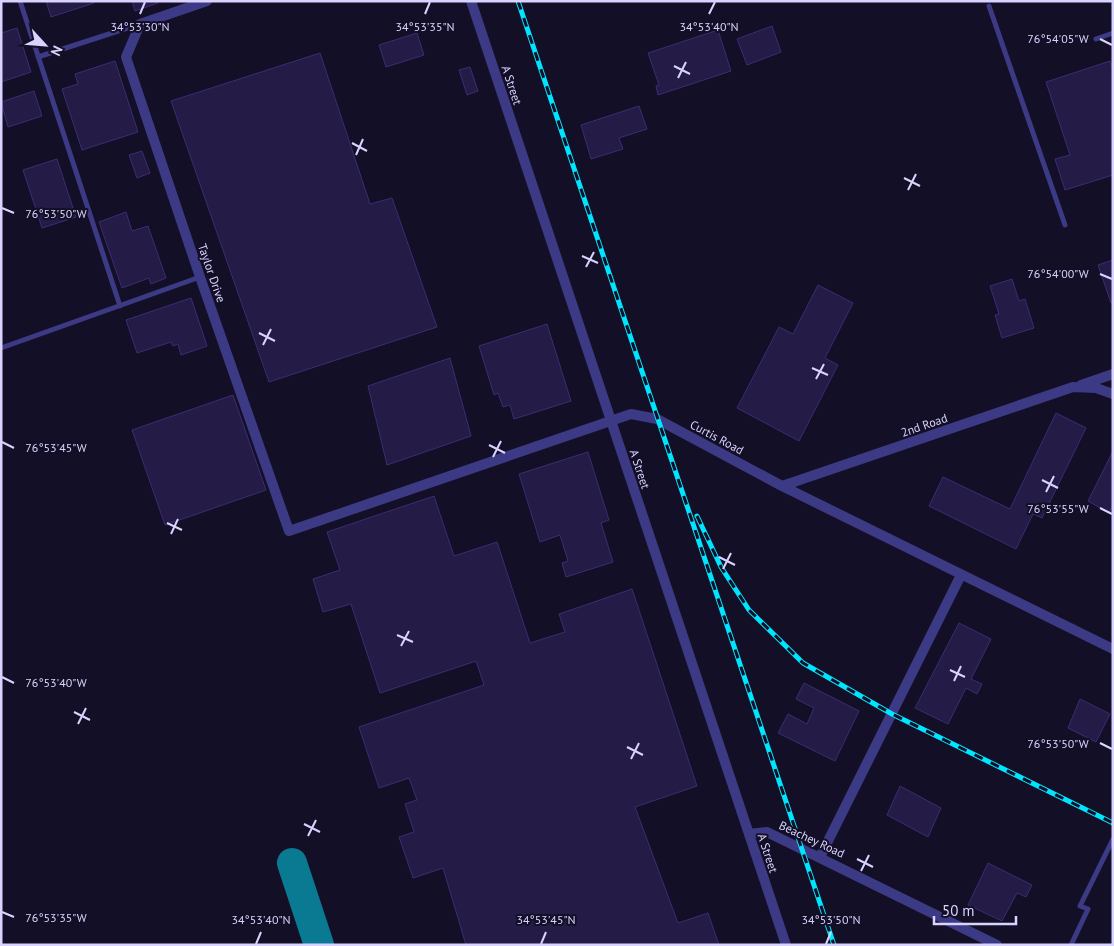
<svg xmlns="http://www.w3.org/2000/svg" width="1114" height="946" font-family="'PT Sans',sans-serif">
<rect width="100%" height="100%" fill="#130f26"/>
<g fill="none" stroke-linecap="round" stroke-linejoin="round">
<path stroke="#0a7a92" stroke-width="30" d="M292,863L319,945"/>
</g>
<path fill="#241b47" stroke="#3b2d73" d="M46,1H93L94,3L51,17Z
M132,1H158V3L135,11Z
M772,26L781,52L747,65L737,39Z
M17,28L31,72L1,82V33Z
M718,30L731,71L658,95L656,86L659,85L648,53Z
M417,33L424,55L386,67L379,45Z
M320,53L370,204L392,198L437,327L269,382L171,101Z
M115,61L138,132L82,150L62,89L78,84L75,74Z
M1110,61L1113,69V175L1065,190L1055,159L1070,155L1046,82Z
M470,67L478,91L467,95L459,70Z
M34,91L42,116L8,127L1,102Z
M639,106L647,129L619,138L623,149L591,159L581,125Z
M142,151L150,173L137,178L129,155Z
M57,159L76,217L42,228L23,170Z
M126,212L132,231L148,226L166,278L151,284L149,278L122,288L99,222Z
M1113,260V303H1111L1098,265Z
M1012,279L1019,301L1025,299L1034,328L1002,338L995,315L999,314L990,286Z
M818,285L853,303L825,358L838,365L799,441L737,408L779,327L793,334Z
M191,298L207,346L181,355L178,344L173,346L171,342L137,353L126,320Z
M547,324L571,401L514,419L510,405L503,407L498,393L494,395L479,346Z
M450,358L471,436L387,465L368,386Z
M233,395L266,490L165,525L132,430Z
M1056,413L1086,428L1042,518L1033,514L1016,549L929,506L943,477L1010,509Z
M1113,451V505L1109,513L1088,501Z
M588,452L609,520L601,523L613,562L566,577L562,563L568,561L560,535L540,542L519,474Z
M434,496L454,556L497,542L530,643L565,632L559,614L632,589L697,786L635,807L678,923L708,913L719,945H466L443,868L413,878L399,837L414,832L405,804L417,800L409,778L379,788L359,727L484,685L476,661L380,693L351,604L323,612L313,579L340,570L327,532Z
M959,623L991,639L971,679L982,684L977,694L966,688L948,724L915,708Z
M804,683L859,711L835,761L778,733L788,714L807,724L814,708L796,699Z
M1080,699L1110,714L1096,742L1068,728Z
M900,786L941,808L928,837L887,815Z
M988,863L1032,885L1026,897L1017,893L1002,921L968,905Z"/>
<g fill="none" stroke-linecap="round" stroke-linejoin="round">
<path stroke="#3d3a85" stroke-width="5" d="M20,1L120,306
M989,6L1065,225
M1096,39L1113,33
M38,57L140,24
M1,348L200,277
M1071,945L1088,909L1080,906L1113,839"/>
<path stroke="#3d3a85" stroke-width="10" d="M207,1L140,24L126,57L200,277L289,531L631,414L657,419L782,486L1113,649
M471,1L786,945
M1081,385L1113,374
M782,486L1073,387L1096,388L1113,394
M749,834L767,832L997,945
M820,857L961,575"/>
<defs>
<path id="rail" d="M518,1L834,945
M697,516L721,567L749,610L803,663L892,714L1113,823"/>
</defs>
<use href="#rail" stroke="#00e5ff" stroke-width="5"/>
<use href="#rail" stroke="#130f26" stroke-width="3" stroke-dasharray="9" stroke-linecap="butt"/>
</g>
<path fill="none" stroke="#d9d4ff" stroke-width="2" d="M140,14L145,2M425,14L430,2M709,14L715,2M1100,39L1112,45M674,66L690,74M678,78L686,62M352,143L367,151M356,155L363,139M904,178L920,186M908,190L916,174M2,208L14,213M582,256L598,263M586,267L594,252M1100,274L1112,279M259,333L275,341M263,345L271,329M812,368L828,375M816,379L824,364M2,442L14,448M489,445L505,453M493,457L501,441M1042,480L1058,488M1046,492L1054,476M1100,508L1112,514M167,523L182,530M171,534L178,519M719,557L735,565M723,569L731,553M397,635L413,642M401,646L409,631M950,670L965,677M2,677L14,683M954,681L961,666M74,712L90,720M78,724L86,708M1100,743L1112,749M627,747L643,755M631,759L639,743M304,824L320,832M308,836L316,820M857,859L873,867M861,871L869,855M2,912L14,917M256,944L261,932M541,944L546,932M826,944L831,932"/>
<g text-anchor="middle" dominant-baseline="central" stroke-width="4" stroke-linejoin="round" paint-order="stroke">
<g font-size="12" fill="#d9d4ff" stroke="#130f26">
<text transform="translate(512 85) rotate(72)">A Street</text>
<text transform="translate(212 273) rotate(71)">Taylor Drive</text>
<text transform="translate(924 425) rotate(-19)">2nd Road</text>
<text transform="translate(717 437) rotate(28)">Curtis Road</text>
<text transform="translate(640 469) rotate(72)">A Street</text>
<text transform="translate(812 839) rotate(25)">Beachey Road</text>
<text transform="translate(768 853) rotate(72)">A Street</text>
</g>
</g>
<g font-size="12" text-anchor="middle" fill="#d9d4ff" stroke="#130f26" stroke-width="4" stroke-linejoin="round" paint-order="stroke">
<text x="140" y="31">34°53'30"N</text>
<text x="425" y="31">34°53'35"N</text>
<text x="709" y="31">34°53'40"N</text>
<text x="1058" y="43">76°54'05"W</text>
<text x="56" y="218">76°53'50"W</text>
<text x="1058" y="278">76°54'00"W</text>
<text x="56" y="452">76°53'45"W</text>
<text x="1058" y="513">76°53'55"W</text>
<text x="56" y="687">76°53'40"W</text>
<text x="1058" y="748">76°53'50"W</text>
<text x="56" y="922">76°53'35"W</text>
<text x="261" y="924">34°53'40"N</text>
<text x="546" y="924">34°53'45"N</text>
<text x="831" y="924">34°53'50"N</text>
</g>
<rect width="1114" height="946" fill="none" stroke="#d9d4ff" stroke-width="5"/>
<g transform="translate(45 45) rotate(116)" stroke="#130f26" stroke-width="4" paint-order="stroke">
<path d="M0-4L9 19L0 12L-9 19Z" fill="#d9d4ff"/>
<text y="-8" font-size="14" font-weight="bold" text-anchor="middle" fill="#d9d4ff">N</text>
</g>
<path d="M934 916v8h82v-8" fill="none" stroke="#d9d4ff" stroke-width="2.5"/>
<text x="942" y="916" font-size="15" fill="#d9d4ff" stroke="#130f26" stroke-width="4" paint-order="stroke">50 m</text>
</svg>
